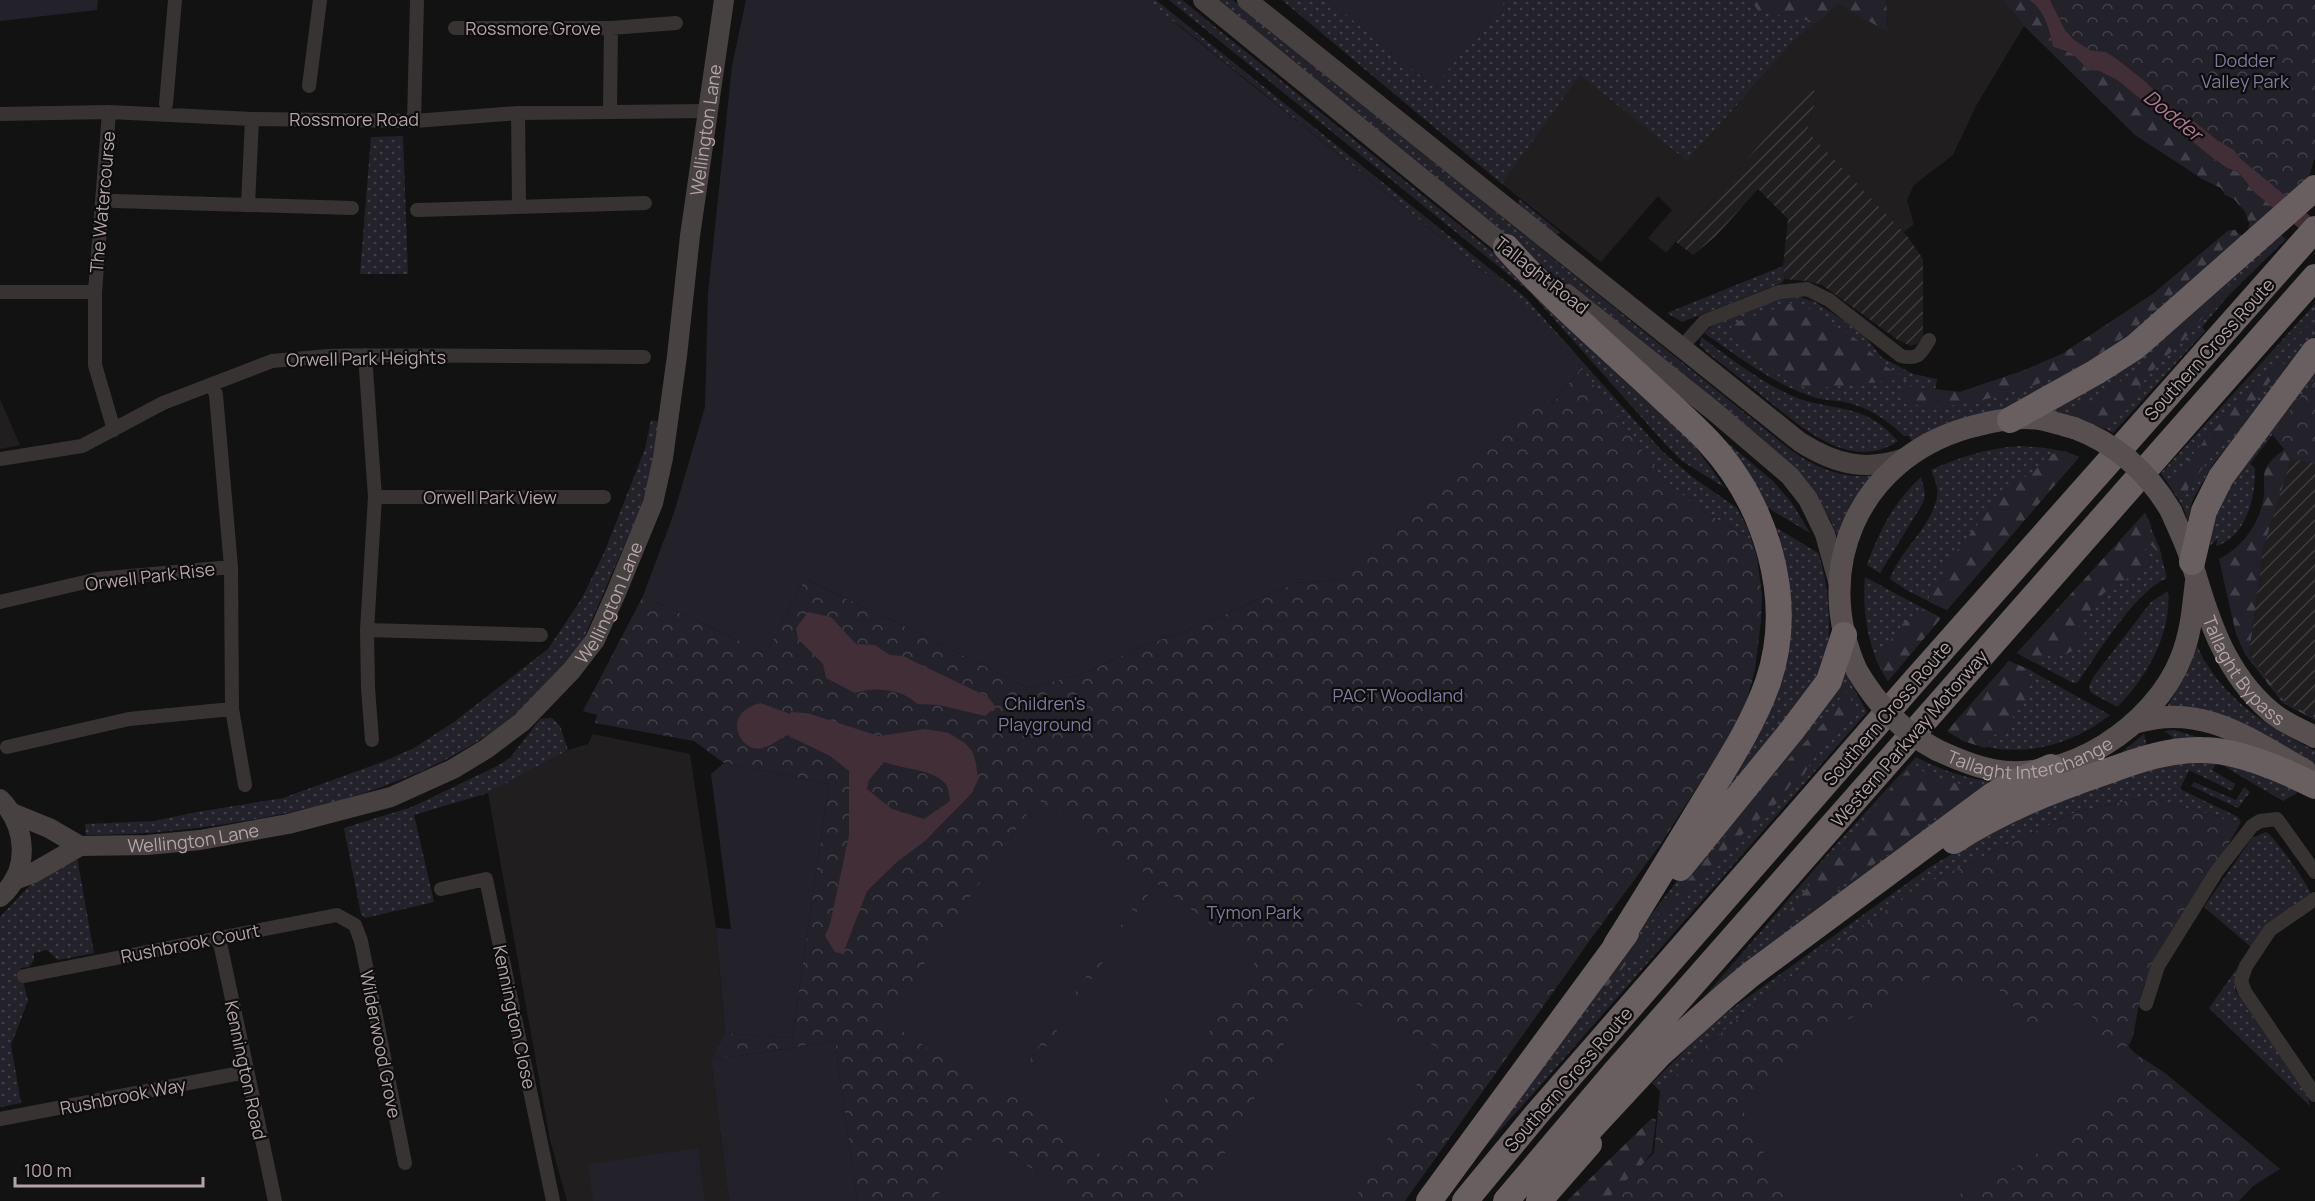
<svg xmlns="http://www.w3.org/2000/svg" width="2315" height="1201" font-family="Manrope,sans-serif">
<defs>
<pattern id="industrial-furrows" width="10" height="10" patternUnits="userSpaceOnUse" patternTransform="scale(1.5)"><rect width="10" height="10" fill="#201e1e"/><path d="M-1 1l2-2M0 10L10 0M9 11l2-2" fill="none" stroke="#3e3c3c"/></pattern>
<pattern id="grass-dots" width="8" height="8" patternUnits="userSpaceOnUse" patternTransform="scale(1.5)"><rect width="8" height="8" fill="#23222b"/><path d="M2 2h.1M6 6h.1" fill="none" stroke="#413f47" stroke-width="1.8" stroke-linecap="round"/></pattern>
<pattern id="forest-firs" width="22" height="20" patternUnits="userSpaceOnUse" patternTransform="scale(1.5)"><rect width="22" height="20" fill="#23222b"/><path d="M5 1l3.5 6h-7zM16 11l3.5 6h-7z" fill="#413f47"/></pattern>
<pattern id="park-crowns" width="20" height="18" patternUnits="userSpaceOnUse" patternTransform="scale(1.5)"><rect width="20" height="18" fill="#23222b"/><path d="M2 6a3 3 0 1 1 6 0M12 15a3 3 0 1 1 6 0" fill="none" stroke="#413f47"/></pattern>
</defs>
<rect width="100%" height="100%" fill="#131212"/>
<path fill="#201e1e" d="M1886,0H2003L2024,26L1976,106L1953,155L1914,185L1907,200L1914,224L1903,233L1807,131L1817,94L1745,162L1666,253L1648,238L1672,210L1658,196L1601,262L1502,184L1580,74L1687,161L1793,42L1838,4L1888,31Z
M0,399L20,445L0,449Z
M593,734L690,754L716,928L725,1033L711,1060L729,1201H567L550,1140L488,793L568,750L588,744Z"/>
<path fill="url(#industrial-furrows)" d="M1810,86L1817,94L1807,131L1908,237L1923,259V338L1919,343L1911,346L1898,340L1822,285L1807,281L1784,279L1783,266L1788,219L1758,189L1716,236L1693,255L1676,242Z
M2291,458L2315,463V718L2284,701L2249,654L2263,549Z"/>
<path fill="url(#grass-dots)" d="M1138,0H1156L1525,297L1662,451L1691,476L1737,508L1748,529L1755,550L1747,536L1699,509L1661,476L1581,368L1495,281L1179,25Z
M1169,0H1182L1505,262L1666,415L1697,449L1725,488L1682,461L1667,446L1530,292Z
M1213,0H1233L1792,451C1816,467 1843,480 1874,475L1838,539L1831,521L1819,501L1586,302Z
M1282,0H1833L1838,4L1793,42L1687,161L1580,75L1502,184Z
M403,136L408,274H360L371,137Z
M1519,199L1561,233L1554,235L1518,206Z
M2229,230H2235L2238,234L2248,236L2156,323L2021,405L1947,423L1912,441L1909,436H1904C1887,420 1869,407 1844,402C1832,400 1819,400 1808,395C1770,382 1737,355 1704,333L1716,323L1780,297L1797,296L1815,302L1843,320L1865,336L1881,357L1913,374L1937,379L1935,390L1960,392L2025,370L2062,354L2153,294Z
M2278,233L2286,239L2229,295L2202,327L2205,331L2113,433L2095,423L2056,414L2052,410Z
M1783,266L1784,279L1782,283L1682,322L1667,313Z
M2315,304V335L2212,466L2192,501L2188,520L2182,505L2161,473Z
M1701,337C1729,357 1758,380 1790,395C1833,414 1861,399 1898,441C1852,472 1805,430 1771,403C1750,386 1730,370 1709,354L1700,345Z
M2315,367V378L2250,464L2255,468C2256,495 2247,537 2216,546L2218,538L2210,546L2217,503Z
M1666,391L1773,481L1792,503L1810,533L1763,505Z
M651,420L660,422L651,473L641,507L583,640C510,748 394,792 272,816C210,828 149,835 86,835L85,824L154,821L197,812L283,798L385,761L414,748L454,722L548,649L582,598L604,553L645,449Z
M2020,446C2041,447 2060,449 2079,457L1947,610L1908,591L1890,579C1900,550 1931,528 1937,497C1939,488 1934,478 1931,470C1960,457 1988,448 2020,446Z
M1921,477L1925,493L1923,503L1880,573L1867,565C1879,531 1894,502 1921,477Z
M2145,513L2159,547L2167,578C2134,592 2098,654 2077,683H2073L2017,653Z
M1772,525L1818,553C1829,581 1832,636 1826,665L1721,804L1729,777L1763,717L1774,534L1781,537Z
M1865,577L1941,618L1888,681C1868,652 1862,611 1865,577Z
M2168,591C2172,633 2146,679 2117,707L2090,692L2089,686L2094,676L2151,602Z
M2197,646C2200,651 2202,658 2206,663C2234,707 2270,727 2315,751V766L2167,707L2191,663Z
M2009,661L2030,670L2110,715C2063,752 1999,763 1947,731Z
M1845,673L1867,712L1533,1094L1468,1165C1549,1054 1628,941 1714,834C1757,781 1814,734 1845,673Z
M552,718L560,726L568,750L488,793L414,815L434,902L365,918L361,914L344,828L412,807L497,766L510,758L540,719Z
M2174,730L2218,743L2127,761L2122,752L2144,734L2147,747H2167L2173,737L2164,731Z
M1916,757C1945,772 1968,779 2000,783L1679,1026L1832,849Z
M2197,759L2221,761L2303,786L2300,791L2283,801L2217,762L2212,770L2235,784L2232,791L2189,770L2180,789L2238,817L2241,822L2144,797L2076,812L1915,889L1779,985L1705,1046L1660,1091L1652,1083L1712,1023L1930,867L1988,833L2041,806L2079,791L2169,763Z
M2194,782L2236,800L2244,787L2250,792L2238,808L2191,786Z
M2266,832C2275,837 2307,883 2311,894L2251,947L2204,907L2252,838Z
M77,857L94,953L58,960L47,950L34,953V960L29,967L20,968L28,1001L11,1045L21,1103L0,1107V917L32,883Z
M2247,954L2234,979L2236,992L2308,1096L2310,1106L2209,1008Z"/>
<path fill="url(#forest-firs)" d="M1751,0H1886L1888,32L1838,4L1818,22L1759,12Z
M2003,0C2011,0 2021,0 2028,0C2043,3 2050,34 2053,47L2072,53L2088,70L2099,71L2117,80L2210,156L2227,168L2238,172L2255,193L2275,208L2248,236L2249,223L2245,212L2234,199L2225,195L2221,188L2204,180L2135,135L2024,26Z
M2229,230H2235L2238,234C2222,252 2202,267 2184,284C2166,300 2148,317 2129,333C2084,369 2028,392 1971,402C1939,408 1920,414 1894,392L1907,386L1960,392L2025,370L2062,354L2153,294Z
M2235,279L2177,348C2148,366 2132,405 2105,429L2075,418L2076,409L2113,387L2142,365Z
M1795,302L1805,306L1856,339L1888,368L1908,379L1810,389L1790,382L1749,353L1729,336L1731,327L1739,321Z
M2315,317C2278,375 2233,427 2192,482L2188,488V494L2182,496L2168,482Z
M2302,437L2315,463L2291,459L2263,549L2249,654L2284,701L2315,718V720L2283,703L2245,654L2236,634L2219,559C2243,547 2260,523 2264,496C2265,488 2262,475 2266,468C2273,455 2291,446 2302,437Z
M2065,451L2079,457L1947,610L1929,602V587L1941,578L1946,565L2001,494L2014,486L2021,477L2031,476L2047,455Z
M2145,513L2151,525L2150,536L2159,547L2162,556L2150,544L2139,557L2146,558L2147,564C2134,577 2119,582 2104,593C2093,602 2089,617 2078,625L2085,632C2079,651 2065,659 2046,655L2035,663L2017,653Z
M1923,609L1941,618L1888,681L1876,660L1905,621L1912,619Z
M2009,661L2030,670L2025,687L2029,698L2015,707L2013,718L2003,730L1993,736L1985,748L1963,741L1947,731Z
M1842,691L1850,694L1860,716L1854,714L1846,719L1814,757L1803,776L1791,784L1779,801L1738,838L1710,866L1599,996L1591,1000L1660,913L1757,799L1761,788L1836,710Z
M1914,763C1929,781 1957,784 1979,786L1982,790L1936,817L1918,834L1817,903L1768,940L1815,877L1826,866L1830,858L1843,850L1860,832L1868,822V813Z
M1652,1118L1656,1120L1652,1152L1615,1201H1567Z"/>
<path fill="url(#park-crowns)" d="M2050,0H2315V157L2308,180L2288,198L2241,159L2234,150L2217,140L2194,121L2175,111L2146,82L2117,59L2106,52L2090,50L2073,40L2065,30Z
M1581,368L1661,476L1699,509L1747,536L1755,550L1757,558L1762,595L1761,621L1755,669L1747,700L1726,742L1660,845L1593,936L1405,1201H857L835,1041L711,1060L725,1033L792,1038L829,784L724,763L694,741L595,723L597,715L583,711L643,596L766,653L805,579L921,634L1028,688L1085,673L1143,646L1204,624L1294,583L1342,580L1539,394L1553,403Z
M2315,378V463L2291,458L2272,434Z
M2144,797L2241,822C2213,875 2172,921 2148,976C2139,995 2137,1019 2132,1039L2128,1046L2136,1054L2165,1073L2280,1169L2253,1186L2239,1201H1605L1654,1153L1660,1091L1705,1046L1779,985L1915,889L2076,812Z"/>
<path fill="#23222b" d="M0,0H98L97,10L0,21Z
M746,0H1147L1495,281L1581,368L1553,403L1539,395L1443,488L1342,580L1294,583L1204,624L1143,646L1085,673L1028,688L921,634L805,579L766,653L643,596L674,513L705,407L708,293L732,66Z
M1328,0H1506L1434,87Z
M724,763L829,784L792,1038L725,1033L716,928L731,929L711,774Z
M1037,799L1153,878L1003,1099L886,1020Z
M1156,883L1257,959L1120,1167L1013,1096Z
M1938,973L1952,1000L1981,984L1998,988L2006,1000H2010L2025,1028L2077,1004L2097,1021L2093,1028L2117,1048L2127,1046L2139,1057L2124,1081L2099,1110L2073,1131L2006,1173L1944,1201H1787L1741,1106L1820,1034Z
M1317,982L1437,1047L1354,1201H1199Z
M835,1041L857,1201H729L711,1060Z
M977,1131L1079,1201H934Z
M698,1148L705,1201H593L588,1164Z"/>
<path fill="#412e37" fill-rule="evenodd" d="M2029,0H2050L2065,30L2074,40L2090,50L2106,52L2117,59L2146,82L2175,111L2194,121L2217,140L2234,150L2241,159L2315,220V241L2255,193L2238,172L2227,168L2210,156L2117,80L2099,71L2088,70L2072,53L2053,47C2049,30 2045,10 2029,0Z
M808,612L831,617L856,644L875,645L890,655L903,656L988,697L996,707L985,716L939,705L917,704C903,689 874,686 855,693L826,678L823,664L798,639L796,628Z
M761,703L790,714L791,712L807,713L879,736L925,729L949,733L966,744L972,751L976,763L978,780L971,794L925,841L897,862L867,891L843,954L835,952L825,936L830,924L849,835V771L830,756L787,735C780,739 771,746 762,748C741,754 719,713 761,703ZM884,762C900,769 937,769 947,786C949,790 949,797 950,801L924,819L892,809L867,789L869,780Z"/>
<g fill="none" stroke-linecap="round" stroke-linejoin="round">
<path stroke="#383333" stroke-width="14" d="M455,28H611L676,23
M309,86L320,0
M166,104L175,0
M610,110L611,28
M109,112L95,292V365L114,430
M518,113L519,205
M0,114L109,112L252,119L414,121L518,113L707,111
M414,121L417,0
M114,201L352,208
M248,205L252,119
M417,210L645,203
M0,292H95
M1680,349L1705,321L1779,292L1807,289L1829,300L1901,356C1919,360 1920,354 1929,340
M365,355L375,497L367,630L368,688L372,740
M212,384L216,395L231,567L232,709L245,785
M0,459L82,446L163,403L272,361L329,356L365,355L644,357
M375,497H604
M0,602L98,579L231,567
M367,630L541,635
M7,747L129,719L232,709
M441,889L486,879L553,1201
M2315,899L2270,930L2246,966L2241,981L2245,992L2315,1095
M219,938L275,1201
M24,976L337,915L355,925L361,941L405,1163
M2146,1004L2158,966L2217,871L2252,826L2260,821L2277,819L2315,872
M0,1119L246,1072"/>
<g stroke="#484142" stroke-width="20">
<path d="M1203,0L1517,256"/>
<path d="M1247,0L1800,442C1836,465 1867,472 1908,457"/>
<path d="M1567,294L1715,412L1790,476L1808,499L1825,534L1838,581"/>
<path d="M0,799C27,826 31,871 0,897"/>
<path d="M12,813L49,828L80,846"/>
<path id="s1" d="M14,880L33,873L80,846L147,845L200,840L288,824L391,797L453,769L486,749L522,722L572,670L595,640L616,593L653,503L663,458L677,356L690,236L724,0"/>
</g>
<g stroke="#574f50" stroke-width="22">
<path id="s2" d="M2171,511C2178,528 2187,545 2192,563C2208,619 2225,673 2271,712C2284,723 2300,729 2315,737"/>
<path d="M1857,671C1811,569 1858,460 1967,428C1988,422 2016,415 2039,419C2051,421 2062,425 2074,428"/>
<path d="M2134,723C2202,702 2248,738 2305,770"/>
<path id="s3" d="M1937,750C1955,758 1973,766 1993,770C2067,784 2154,726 2181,658C2191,634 2193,607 2196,581"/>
</g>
<path stroke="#695f61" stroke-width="26" d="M1506,247C1554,301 1610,348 1663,398C1678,412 1694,426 1709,442C1766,504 1796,599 1768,682C1753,725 1727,764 1704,802C1675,850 1646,898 1616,945
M2010,420L2096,372L2135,347L2315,188
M2192,562L2204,511L2221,477L2315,351
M1954,841C2001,810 2055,789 2108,771C2138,760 2170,749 2202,750C2237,750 2284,770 2315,786
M1680,868L1793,729L1829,681L1844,635
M1569,1152L1660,1054L1725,996L1750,975L1993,795L2016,782L2051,767
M1429,1201L1626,933
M1465,1201L1536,1115L1910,686L2315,229
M1506,1201L1616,1071L2315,277
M1539,1201L1589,1144"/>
<path stroke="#574f50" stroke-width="22" d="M2074,428C2117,444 2148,472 2171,511
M1857,671C1877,704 1901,731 1937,750"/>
</g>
<g text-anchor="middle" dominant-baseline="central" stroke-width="4.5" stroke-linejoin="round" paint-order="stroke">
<g font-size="18" fill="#b4a3a7" stroke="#0e0d0d">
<text x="533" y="28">Rossmore Grove</text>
<text x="354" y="119">Rossmore Road</text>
<text stroke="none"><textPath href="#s1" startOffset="1178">Wellington Lane</textPath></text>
<text transform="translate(102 202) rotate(-85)">The Watercourse</text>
<text transform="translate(1542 275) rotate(38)">Tallaght Road</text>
<text transform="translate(2209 349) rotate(-48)">Southern Cross Route</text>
<text transform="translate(366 358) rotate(-1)">Orwell Park Heights</text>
<text x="490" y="497">Orwell Park View</text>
<text transform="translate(150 576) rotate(-7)">Orwell Park Rise</text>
<text stroke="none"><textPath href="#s1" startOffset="692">Wellington Lane</textPath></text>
<text stroke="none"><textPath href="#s2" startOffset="177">Tallaght Bypass</textPath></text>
<text transform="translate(1887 713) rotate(-49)">Southern Cross Route</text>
<text transform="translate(1909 738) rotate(-49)">Western Parkway Motorway</text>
<text stroke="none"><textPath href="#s3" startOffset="98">Tallaght Interchange</textPath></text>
<text stroke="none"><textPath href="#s1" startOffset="188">Wellington Lane</textPath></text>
<text transform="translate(190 943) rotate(-11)">Rushbrook Court</text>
<text transform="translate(515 1017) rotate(78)">Kennington Close</text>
<text transform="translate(381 1044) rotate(79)">Wilderwood Grove</text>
<text transform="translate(246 1070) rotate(78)">Kennington Road</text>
<text transform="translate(1568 1079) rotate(-49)">Southern Cross Route</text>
<text transform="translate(123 1096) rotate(-11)">Rushbrook Way</text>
</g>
<g font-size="18" fill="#7e7a9f" stroke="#0e0d0d">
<text x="2245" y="60">Dodder<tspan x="2245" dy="21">Valley Park</tspan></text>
<text x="1398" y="695">PACT Woodland</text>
<text x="1045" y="703">Children's<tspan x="1045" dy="21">Playground</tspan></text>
<text x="1254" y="912">Tymon Park</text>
</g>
<g font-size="20" font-style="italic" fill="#af7993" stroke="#0e0d0d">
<text transform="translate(2173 115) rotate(39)">Dodder</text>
</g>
</g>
<path d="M15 1177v9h188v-9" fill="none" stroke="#b4a3a7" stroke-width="3"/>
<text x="24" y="1177" font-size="18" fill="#b4a3a7" stroke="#0e0d0d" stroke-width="4.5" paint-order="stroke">100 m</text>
</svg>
